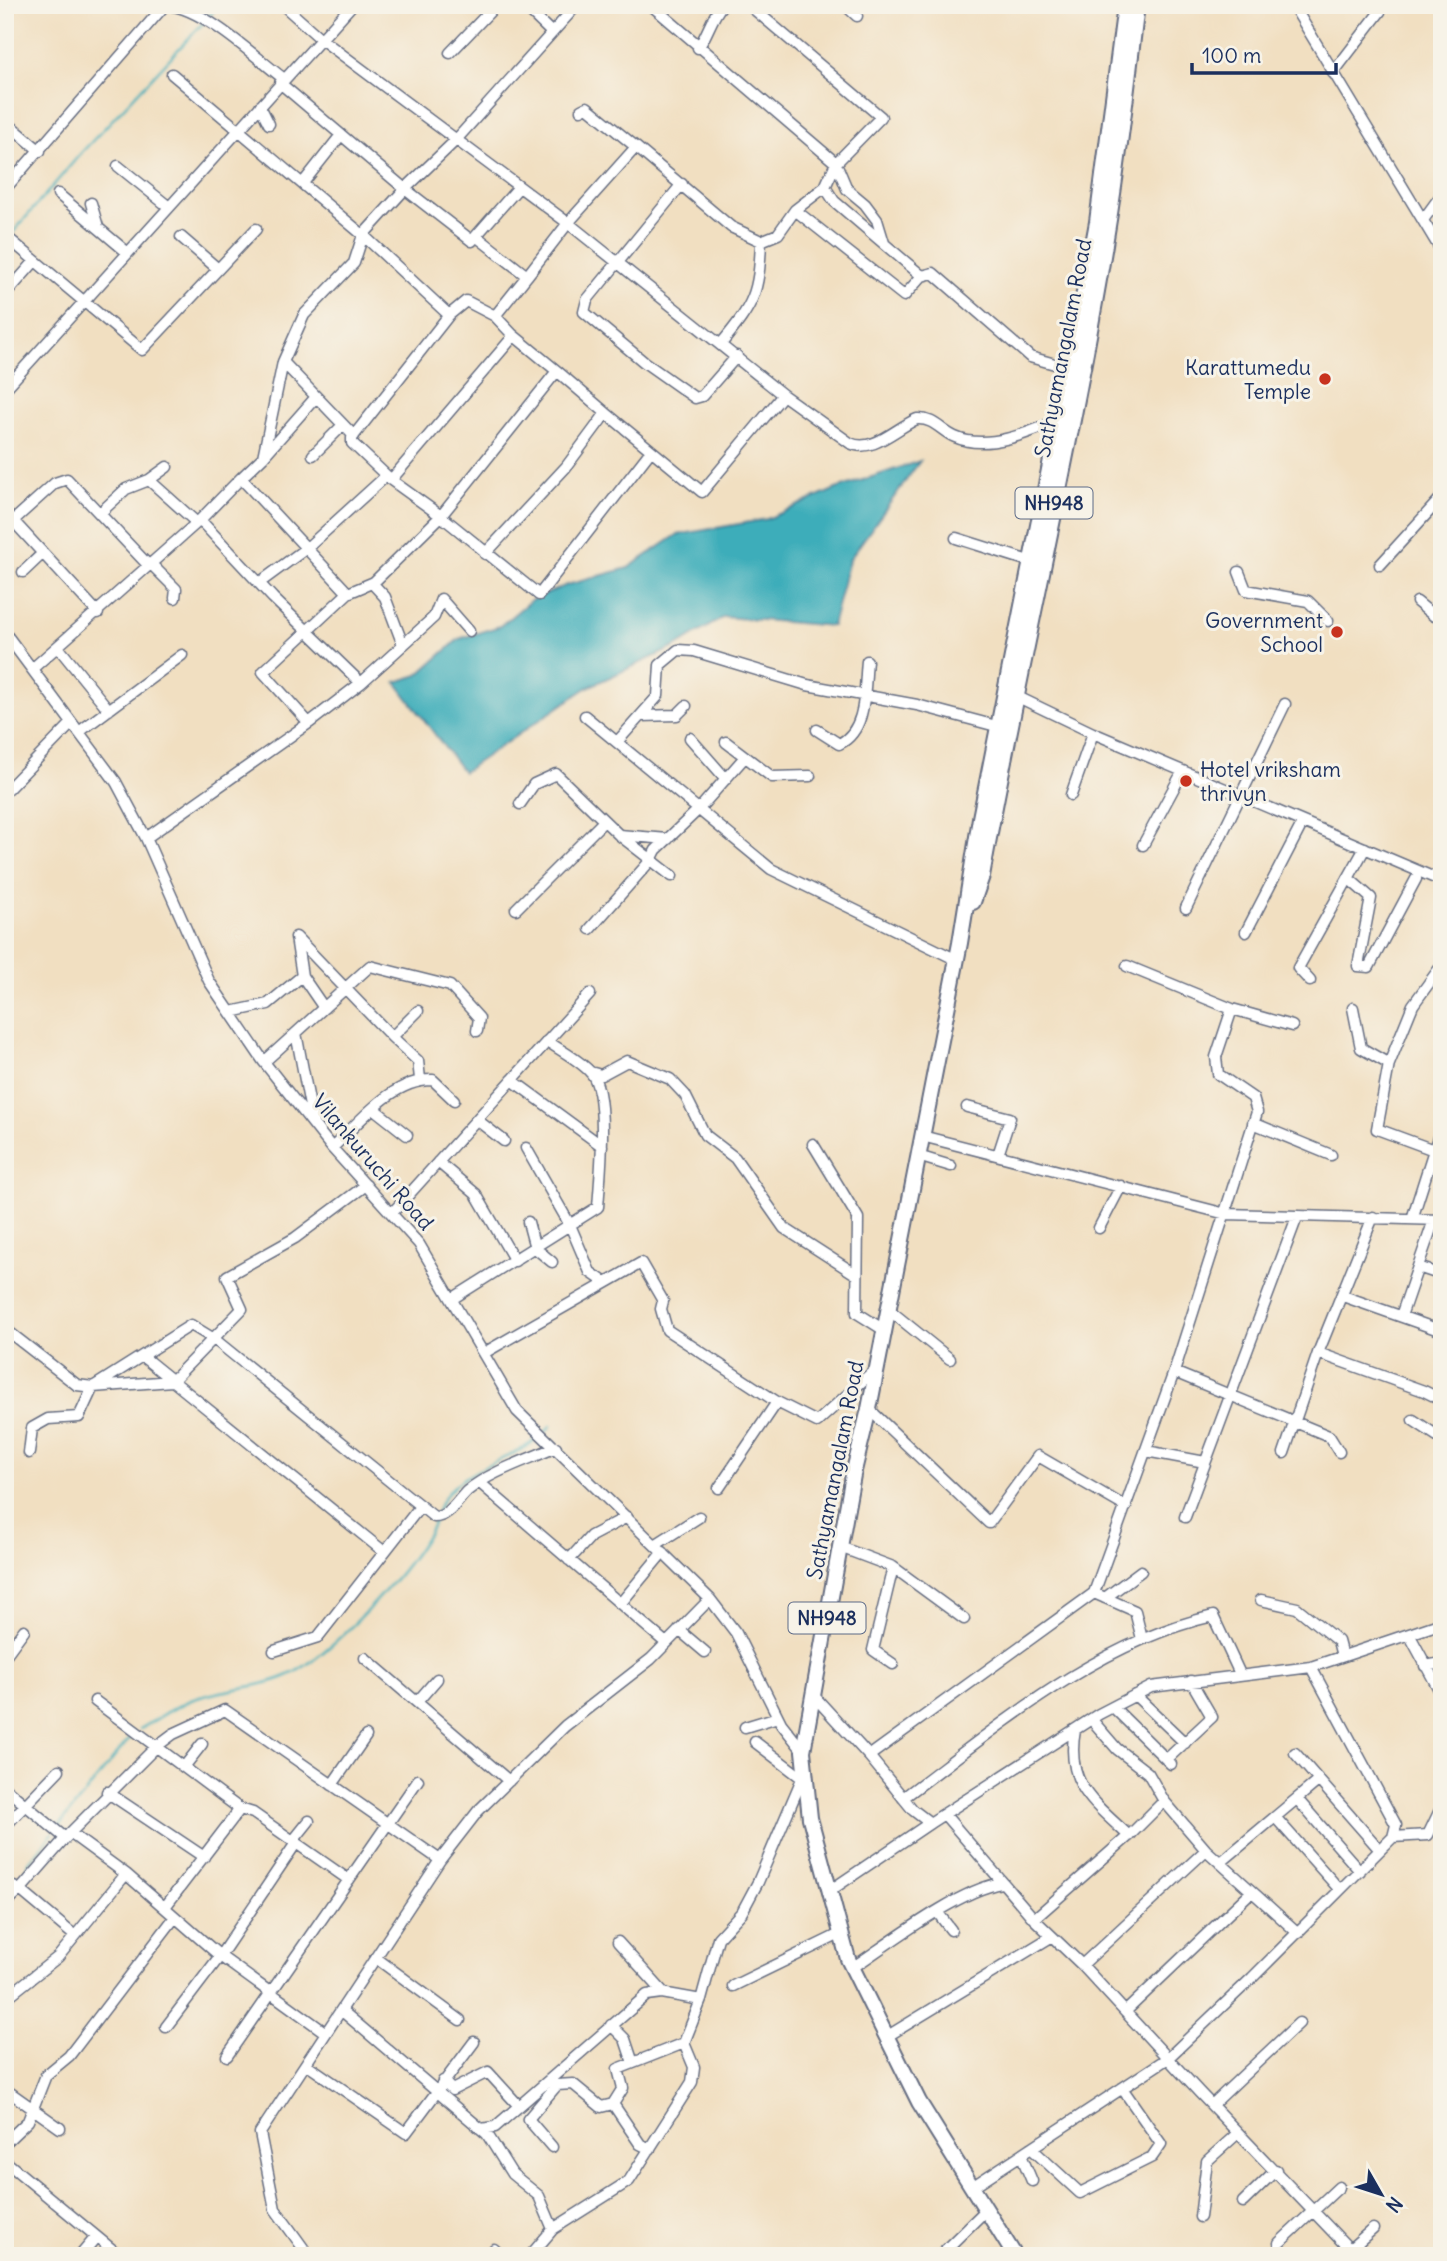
<svg xmlns="http://www.w3.org/2000/svg" width="1447" height="2261" font-family="Delius,sans-serif">
<rect width="100%" height="100%" fill="#f7f3e8"/>
<filter id="ink" filterUnits="userSpaceOnUse"><feTurbulence type="fractalNoise" baseFrequency=".0143" numOctaves="2"/><feDisplacementMap in="SourceGraphic" scale="14" xChannelSelector="R" yChannelSelector="G"/><feConvolveMatrix kernelMatrix="1 2 1 2 8 2 1 2 1" color-interpolation-filters="sRGB"/></filter>
<filter id="wash" filterUnits="userSpaceOnUse"><feTurbulence type="fractalNoise" baseFrequency=".00686" numOctaves="4" result="noise"/><feDisplacementMap in="SourceGraphic" scale="28" xChannelSelector="R" yChannelSelector="G"/><feGaussianBlur stdDeviation="1.57" result="paint"/><feColorMatrix in="noise" values="0 0 0 0 0 0 0 0 0 0 0 0 0 0 0 0 0 1.4 0 .05"/><feComposite in="paint" operator="in"/></filter>
<g filter="url(#wash)">
<rect width="100%" height="100%" fill="#f1dfc1"/>
<path fill="#3dadba" stroke="#2c6e8c" stroke-width="2" d="M920,461L849,560L832,626L724,617L675,647L588,687L463,772L396,682L418,675L459,639L500,626L531,600L567,585L628,568L677,535L767,519L836,489Z"/>
<g fill="none" stroke-linecap="round" stroke-linejoin="round">
<path stroke="#3dadba" stroke-width="2.5" d="M207,18L219,5
M10,236L82,152L203,23
M544,1433L551,1426
M436,1514C453,1466 506,1466 539,1437
M140,1729C156,1720 173,1707 191,1700C222,1688 259,1689 289,1675C328,1659 419,1561 434,1521
M57,1828L134,1733
M17,1885L30,1861L53,1833"/>
</g>
</g>
<g filter="url(#ink)">
<g fill="none" stroke-linecap="round" stroke-linejoin="round">
<defs>
<path id="minor" d="M168,5C205,9 254,56 284,79
M283,5L321,39L568,223L783,395L850,443C872,454 896,428 917,419C934,418 941,431 955,437C986,451 1029,433 1059,420
M651,5L836,163L847,189L865,204L877,220L884,243
M845,5L857,16
M1293,5L1442,252
M552,33L577,5
M698,48C708,34 711,18 722,5
M450,53L496,5
M1333,73L1385,5
M172,74L363,235L405,189L472,241L476,236L527,276L568,223L636,147L587,107L581,110
M280,83L405,189L455,141L552,33L523,5
M260,106L269,124
M5,121L40,151
M636,147L731,227L761,241L778,234L795,210L825,187L836,163L881,117L749,5
M118,166L169,207
M303,183L341,135
M682,184L587,300L584,312L644,362L695,398L702,396L737,356
M825,187L834,201L922,276
M5,189L165,5
M58,194L128,253
M91,203L98,227
M795,210L904,296L922,276L933,273L1030,357L1069,368
M1423,220L1442,194
M476,236L518,188
M181,237L218,269
M5,241L8,238L142,350L256,229
M5,295L35,261
M512,334L557,371L441,516L391,480L512,338V334L495,316L527,276
M721,344C754,304 759,294 761,241
M283,362L354,436
M557,371L606,413
M6,388L352,5
M313,455L343,425
M263,457L283,362L304,315L354,263L363,235L449,315
M241,478L263,457L316,397
M149,480L197,523
M391,480L352,443V438L449,315L466,301L495,316
M5,512L98,613
M100,513L126,489L149,480L167,467
M200,520L273,598L361,683
M5,528L55,483L67,479L149,566
M956,538L1032,562
M485,554L566,467L606,413L702,492L783,395
M151,564L176,589L175,598
M1380,565L1442,497
M23,572L43,553
M1239,572L1246,590L1308,601L1328,621
M259,583L308,547L385,477
M372,583L385,597L403,645
M1417,602L1434,616H1442
M5,633L116,782L146,838L209,981L264,1062L332,1148L419,1244L517,1411L710,1599L736,1633L781,1723L803,1751
M58,647L109,710
M32,669L200,520L241,478L348,593L374,582L441,516L539,595L650,452
M1018,697L1093,733L1442,881
M585,716L771,869L957,960
M641,716L677,715L686,706
M309,723L361,683L434,617L441,599L469,631
M817,730L839,744C868,730 864,688 867,661
M79,732L182,655
M690,738L726,779
M617,742L658,696L660,665L678,650L694,651L807,685L917,705L1000,727
M726,742L772,777L810,776
M5,792L72,723
M1071,795L1093,733
M520,804L534,784L556,774L618,834L672,876
M619,835L668,839
M146,838L309,723L263,672L348,593
M1143,845L1183,771
M1348,878L1371,898L1358,966L1369,967L1416,879
M1186,908L1285,704
M516,909L604,821
M590,929L651,860L656,850L699,809L744,758
M1246,932L1303,822
M1442,965L1413,1005L1389,1064L1377,1129L1442,1153
M1127,966L1232,1009L1292,1026
M1310,981L1298,968L1365,848
M324,1008L302,976L296,937L392,1037L418,1061L420,1079
M1353,1008L1361,1048L1389,1064
M231,1012L268,1004L302,976
M296,1033L313,1122
M392,1037L418,1011
M264,1062L370,966L450,986L479,1018L477,1031
M590,1072L601,1075L627,1061L670,1079L685,1095L705,1135L735,1158L784,1228L857,1275
M512,1080L602,1146
M967,1107L1010,1118L998,1155
M374,1109L407,1135
M477,1120L504,1141
M1253,1123L1331,1155
M922,1136L1226,1214L1442,1220
M813,1144L858,1218L857,1313L884,1330
M332,1148C360,1122 392,1079 433,1080L454,1100
M526,1148L570,1225L590,1272L606,1283
M918,1156L951,1166
M438,1162L476,1194L515,1261
M393,1212L590,994
M1412,1219L1442,1125
M528,1222L535,1248L552,1262
M1099,1228L1121,1186
M1418,1267L1442,1275
M1343,1296L1442,1331
M452,1299L598,1207C600,1179 609,1093 591,1073C580,1060 561,1051 547,1041
M888,1309L950,1359
M1401,1316L1434,1220
M5,1329L77,1385L93,1387L172,1381L242,1309L227,1276L295,1238L366,1185
M484,1353L641,1263L663,1301L661,1309L667,1330L777,1402L817,1422L877,1368
M1318,1353L1424,1391L1442,1400
M142,1356L383,1551
M1174,1372L1329,1436L1339,1452
M869,1409L989,1523L1038,1456L1126,1507
M1413,1420L1442,1439
M1146,1451L1205,1462
M29,1453L32,1428L48,1419L79,1417L93,1387L191,1325L214,1339L434,1517C449,1517 457,1501 467,1491C491,1471 528,1460 556,1447
M1284,1453L1318,1353L1373,1217
M5,1482V1485
M480,1483L666,1643
M719,1488L777,1402
M1185,1517L1297,1217
M655,1545L699,1517
M840,1547L893,1567L964,1619
M569,1560L591,1536L627,1517
M1094,1593L1135,1611L1142,1639
M1105,1598L1141,1571
M1261,1600L1297,1608L1338,1641L1342,1656
M620,1604L663,1552
M679,1630L705,1652
M1409,1634L1442,1695
M274,1651L318,1637L419,1508
M5,1656L24,1630
M365,1658L509,1781
M893,1664L873,1650L893,1567
M1425,1666L1442,1663
M813,1695L869,1756L1094,1593L1174,1372L1257,1112L1253,1098L1218,1074L1216,1057L1232,1009
M1135,1695L1185,1743
M95,1701L240,1809L253,1813L349,1880
M417,1702L437,1679
M1113,1707L1171,1764
M1091,1719L1117,1749L1148,1773L1164,1801
M745,1727L778,1717
M1075,1730C1065,1784 1093,1802 1129,1836
M755,1742L802,1778
M1295,1753L1380,1850
M869,1756L913,1810L930,1823L1099,1714L1151,1687L1311,1667L1442,1623
M1167,1759L1212,1717L1191,1681
M184,1767L202,1744
M332,1785L366,1736
M5,1788L64,1837
M107,1792L204,1857
M903,1798C998,1727 1095,1643 1213,1616L1240,1674
M1297,1799L1360,1871
M945,1815L1034,1919L1082,1965L1199,2092L1356,2256
M1275,1817L1340,1890
M5,1826L59,1770
M70,1833L157,1746L173,1734L225,1710L440,1860
M1393,1837L1428,1835L1442,1806
M293,1841L309,1821
M1220,1863L1318,1781
M5,1883L20,1890L75,1936
M828,1892L930,1823
M5,1903L20,1890L70,1833L126,1874L220,1956L326,2033
M165,1907L240,1809
M938,1913L951,1930
M1034,1919L1132,1833L1164,1801L1206,1850L1298,1933
M618,1942L664,1993
M376,1958L460,2020
M1082,1965L1206,1850
M852,1968C891,1942 957,1891 1001,1883
M733,1986L840,1934
M5,1999L58,1957L126,1874
M342,2011L487,2134L512,2174L539,2196L553,2229
M1126,2011L1251,1892
M611,2025L625,2039L633,2063
M166,2027L220,1956L296,1843
M886,2037L1051,1937
M227,2056L418,1780
M306,2064L406,2133L474,2042
M443,2081L452,2090L488,2072L519,2106
M5,2089L60,2128
M613,2104L640,2144L650,2149
M1212,2105L1299,2023
M481,2129L495,2127L647,1995L662,1993L701,2000
M5,2143L28,2121L46,2075L69,2056L175,1917
M552,2147L528,2119L557,2085L573,2084L601,2107L613,2104L623,2088L618,2069L684,2043
M1031,2148L1080,2193L1152,2157L1161,2144L1122,2088
M1021,2155L1032,2181
M5,2161L120,2256
M972,2187L1168,2058L1252,1978L1393,1837L1396,1825L1311,1667
M1243,2202L1276,2170
M1200,2217L1207,2161L1238,2133
M1279,2243L1339,2187
M494,2249L501,2256
M80,2256L96,2237
M309,2256L275,2209L260,2133L440,1860L478,1811L565,1726L651,1659L710,1599
M530,2256L553,2229L629,2181L692,2082L694,2067L684,2043L701,2000L718,1938L742,1912L758,1882L804,1774
M939,2256L986,2210
M1342,2256L1373,2229"/>
<path id="highway" d="M973,902L982,876C1021,659 1073,443 1108,226C1120,153 1128,79 1137,5
M1015,2256L919,2102L848,1959L810,1818L803,1751L853,1475L869,1409L960,943L980,818L1083,298L1097,222L1125,5"/>
</defs>
<use href="#minor" stroke="#666d81" stroke-width="13"/>
<use href="#highway" stroke="#666d81" stroke-width="18"/>
<use href="#minor" stroke="#fff" stroke-width="10"/>
<use href="#highway" stroke="#fff" stroke-width="14"/>
</g>
</g>
<g fill="#c8321e" stroke="#f7f3e8" stroke-width="2.5">
<circle cx="1325" cy="379" r="7"/>
<circle cx="1337" cy="632" r="7"/>
<circle cx="1186" cy="781" r="7"/>
</g>
<g text-anchor="middle" dominant-baseline="central" stroke-width="6" stroke-linejoin="round" paint-order="stroke">
<g fill="#f7f3e8" stroke="#5d6a87" stroke-width="2">
<rect x="1015.5" y="487.5" width="77" height="31" rx="5"/>
<rect x="788.5" y="1602.5" width="77" height="31" rx="5"/>
</g>
<g font-size="19" font-weight="bold" fill="#1b2f5e">
<text x="1054" y="503">NH948</text>
<text x="827" y="1618">NH948</text>
</g>
<g font-size="21" fill="#1b2f5e" stroke="#f7f3e8">
<text transform="translate(1063 348) rotate(-79)">Sathyamangalam Road</text>
<text transform="translate(373 1162) rotate(49)">Vilankuruchi Road</text>
<text transform="translate(835 1470) rotate(-79)">Sathyamangalam Road</text>
</g>
<g font-size="21" fill="#1b2f5e" stroke="#f7f3e8" text-anchor="end">
<text x="1311" y="367">Karattumedu<tspan x="1311" dy="24">Temple</tspan></text>
<text x="1323" y="620">Government<tspan x="1323" dy="24">School</tspan></text>
<text x="1200" y="769" text-anchor="start">Hotel vriksham<tspan x="1200" dy="24">thrivyn</tspan></text>
</g>
</g>
<rect width="1447" height="2261" fill="none" stroke="#f7f3e8" stroke-width="28"/>
<g transform="translate(1381 2194) rotate(129)" stroke="#f7f3e8" stroke-width="5" paint-order="stroke">
<path d="M0-5L12 26L0 18L-12 26Z" fill="#1b2f5e"/>
<text y="-10" font-size="19" font-weight="bold" text-anchor="middle" fill="#1b2f5e">N</text>
</g>
<path d="M1192 63v10h144v-10" fill="none" stroke="#1b2f5e" stroke-width="3.5"/>
<text x="1202" y="63" font-size="21" fill="#1b2f5e" stroke="#f7f3e8" stroke-width="5" paint-order="stroke">100 m</text>
</svg>
